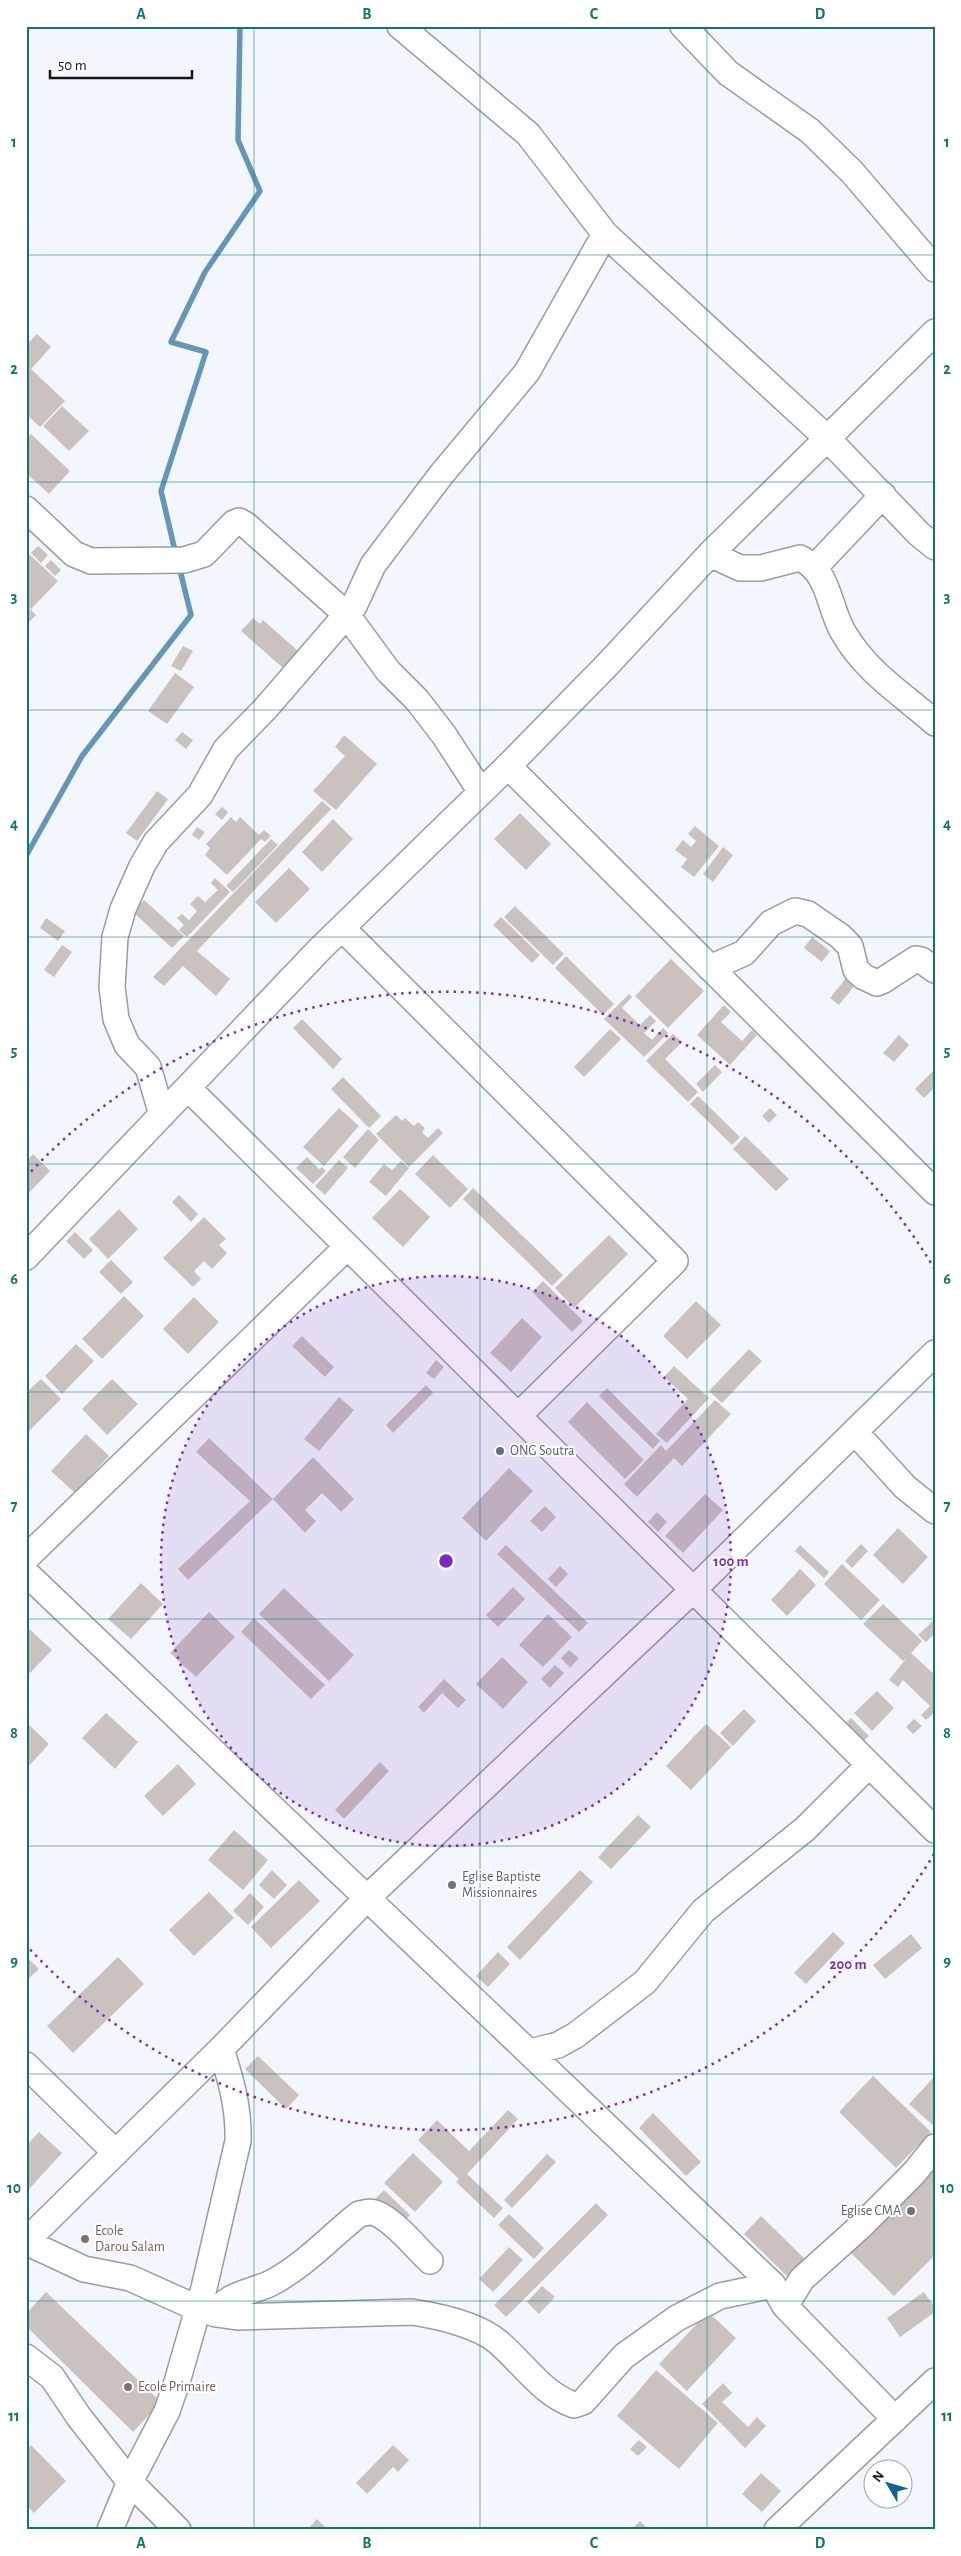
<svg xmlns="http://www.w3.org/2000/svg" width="961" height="2556" font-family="'Alegreya Sans',sans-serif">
<rect width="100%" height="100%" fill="#f3f7fd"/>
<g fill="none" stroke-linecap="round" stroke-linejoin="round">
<path stroke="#6596b7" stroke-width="5.5" d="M176,555L161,491L206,352L171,342L205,272L260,191L238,140L240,26
M26,856L82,756L191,615L179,566"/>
</g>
<path fill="#c9c2bf" d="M37,334L51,347L31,369L65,401L40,427L26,414V345Z
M62,406L89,431L69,451L43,426Z
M31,434L70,471L49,494L26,473V440Z
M38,546L48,555L41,563L31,553Z
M26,551L58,581L31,609L26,604Z
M51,560L61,570L55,576L45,566Z
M28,607L36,615L26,625V609Z
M253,618L260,624L263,620L298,651L283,668L241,631Z
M183,646L193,651L181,671L171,666Z
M175,673L194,687L167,724L148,711Z
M182,732L193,740L186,749L175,740Z
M344,735L377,764L336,810L313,791L345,756L335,747Z
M157,791L168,799L137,841L126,833Z
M322,801L331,809L197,951L230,979L216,996L183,966L164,986L153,977Z
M222,807L228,812L222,820L215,814Z
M520,813L551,844L526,870L494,839Z
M231,817L236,822L240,817L259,835L264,830L271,836L265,842L261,839L227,875L205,855L210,848L206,844Z
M333,819L353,839L322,872L302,852Z
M695,826L719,846L694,877L681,867L687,859L675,850L683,840L691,847L696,841L688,834Z
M197,827L205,832L199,840L192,835Z
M271,839L278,845L233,892L226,886Z
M723,847L733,855L713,882L703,874Z
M289,868L310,889L276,923L255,902Z
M215,878L230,892L187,937L179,930L184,925L177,918L182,914L189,920L197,911L190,904L198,896L205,902L218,890L211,883Z
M144,900L184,936L172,948L133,912Z
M515,906L564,954L553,965L504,917Z
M501,917L540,955L532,963L493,925Z
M46,918L65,931L58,941L40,928Z
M812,937L830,951L822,962L804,948Z
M62,945L72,952L54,977L44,970Z
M566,956L614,1004L603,1015L555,968Z
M671,959L704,991L668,1028L635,996Z
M851,972L860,979L839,1005L830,998Z
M629,994L632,997L622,1008L640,1025L650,1015L656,1021L644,1033L652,1040L663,1028L668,1033L644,1057L604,1019Z
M724,1005L731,1012L721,1022L742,1041L752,1030L757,1035L730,1065L697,1035Z
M302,1019L342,1059L333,1069L293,1028Z
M610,1029L621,1039L584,1077L574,1067Z
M673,1034L682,1042L665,1059L698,1092L688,1102L646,1061Z
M899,1035L909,1045L894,1062L883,1053Z
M715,1065L722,1072L703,1092L696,1084Z
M935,1069V1087L924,1098L915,1089Z
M343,1077L381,1116L369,1128L331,1089Z
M698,1096L740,1137L732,1145L690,1104Z
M339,1108L359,1126L324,1166L303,1147Z
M770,1108L777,1115L769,1123L762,1116Z
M396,1115L402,1121L405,1118L414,1126L418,1122L425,1128L422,1132L428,1138L438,1128L443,1133L409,1167L376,1134Z
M368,1129L379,1140L355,1168L343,1157Z
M745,1136L789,1179L776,1191L733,1149Z
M33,1154L50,1171L26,1196V1162Z
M433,1155L468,1189L450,1208L415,1174Z
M307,1157L319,1169L322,1167L326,1171L313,1184L296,1168Z
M339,1160L348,1168L325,1195L315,1186Z
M401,1161L409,1168L386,1196L369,1182L384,1164L392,1170Z
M473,1188L563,1275L552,1286L463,1199Z
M400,1189L430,1217L403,1247L372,1218Z
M179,1195L198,1214L191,1222L172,1202Z
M119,1209L138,1229L108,1259L89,1239Z
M204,1217L226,1239L219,1245L227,1253L212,1269L204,1261L194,1271L201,1279L193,1287L163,1258Z
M75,1232L93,1250L84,1259L66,1241Z
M609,1235L628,1254L574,1308L555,1288Z
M111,1260L133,1282L121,1294L99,1272Z
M543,1281L583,1321L572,1332L532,1292Z
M124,1296L144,1316L102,1359L82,1339Z
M194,1297L219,1322L188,1354L163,1329Z
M696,1301L721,1325L687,1359L663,1336Z
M522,1318L542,1337L511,1372L490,1353Z
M302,1336L334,1367L325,1377L292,1346Z
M76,1344L94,1361L62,1394L45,1376Z
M749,1349L762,1361L722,1403L709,1391Z
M436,1360L444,1367L434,1379L426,1373Z
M674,1366L709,1398L667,1443L656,1434L688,1399L664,1377Z
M41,1379L61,1399L26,1434V1393Z
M112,1379L138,1404L107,1435L82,1409Z
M426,1385L433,1393L393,1433L386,1425Z
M607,1388L660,1441L653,1449L599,1396Z
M339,1397L354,1410L319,1451L304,1439Z
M715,1400L731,1414L682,1466L674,1458L637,1497L624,1484L661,1445L666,1451Z
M587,1402L644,1460L625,1479L568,1422Z
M86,1434L109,1456L75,1493L51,1471Z
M209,1438L273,1499L188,1580L178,1569L250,1501L196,1452Z
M313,1457L354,1499L341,1512L322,1493L305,1510L316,1521L305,1533L273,1499Z
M509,1468L533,1491L486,1541L462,1518Z
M705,1494L723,1510L683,1553L665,1536Z
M545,1506L556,1517L542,1532L530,1521Z
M657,1512L667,1522L658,1532L648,1522Z
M898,1528L928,1557L903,1584L873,1555Z
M861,1544L868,1551L852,1568L845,1561Z
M506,1545L588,1623L579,1632L497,1554Z
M800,1545L829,1572L824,1578L795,1551Z
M842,1564L880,1600L861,1620L824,1584Z
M560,1566L568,1574L556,1587L548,1579Z
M800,1569L816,1585L787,1616L771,1600Z
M141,1583L163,1604L131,1639L108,1619Z
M513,1587L525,1599L498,1627L486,1615Z
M284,1588L354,1655L329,1681L259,1614Z
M883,1604L922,1641L911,1653L935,1675V1712L926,1720L921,1715L930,1706L903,1680L898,1687L889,1680L908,1656L903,1661L863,1624Z
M209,1612L235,1637L196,1677L170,1653Z
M548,1614L572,1637L543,1667L519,1645Z
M254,1618L325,1685L311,1699L241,1632Z
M935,1619V1633L926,1642L918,1635Z
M26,1626L52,1650L30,1673L26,1670Z
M569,1650L579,1658L570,1668L561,1658Z
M502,1657L528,1682L503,1709L476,1684Z
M555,1665L564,1673L550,1688L541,1679Z
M444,1679L466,1700L458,1708L442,1693L424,1713L418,1707Z
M877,1691L894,1708L872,1731L854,1713Z
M744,1709L756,1721L733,1746L720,1733Z
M106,1713L138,1742L115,1769L82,1738Z
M851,1718L869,1736L863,1742L845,1724Z
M914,1719L922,1726L913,1734L906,1727Z
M26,1722L49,1744L26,1769Z
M706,1724L731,1747L691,1790L666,1766Z
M380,1762L389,1771L344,1819L335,1810Z
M178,1764L196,1784L163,1816L144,1796Z
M638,1815L651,1827L611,1869L598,1857Z
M234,1830L268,1860L243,1890L208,1860Z
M272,1870L287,1885L274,1899L259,1885Z
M580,1870L593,1882L520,1960L507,1947Z
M299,1880L320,1901L271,1948L251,1927Z
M209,1892L234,1918L194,1956L169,1930Z
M250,1893L264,1907L248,1925L233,1911Z
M833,1932L845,1943L806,1984L794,1973Z
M911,1934L922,1948L885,1979L873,1965Z
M498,1952L510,1964L488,1987L476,1976Z
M26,1956L39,1969L26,1981Z
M118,1957L144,1984L73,2053L47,2026Z
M258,2056L299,2095L286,2109L245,2069Z
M873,2076L931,2132L896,2168L839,2112Z
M935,2076V2127L909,2104Z
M508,2110L518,2119L467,2174L503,2208L494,2218L456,2182L459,2179L418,2140L437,2120L469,2151Z
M653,2113L701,2162L686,2176L639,2128Z
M39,2132L62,2153L29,2189L26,2187V2146Z
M413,2153L443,2182L415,2212L384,2183Z
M547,2154L556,2162L512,2208L504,2200Z
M930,2167L935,2172V2255L894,2296L848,2250Z
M384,2190L410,2215L401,2224L375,2199Z
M596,2203L608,2215L506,2317L494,2305Z
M509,2214L544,2248L534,2259L498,2225Z
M761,2216L805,2259L788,2277L744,2234Z
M509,2247L523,2260L493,2292L479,2279Z
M542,2286L555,2297L539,2314L527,2302Z
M46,2292L161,2402L133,2432L26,2326V2314Z
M924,2292L935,2308V2312L900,2337L887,2318Z
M708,2312L736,2338L687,2391L659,2364Z
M656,2370L718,2423L679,2469L617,2416Z
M723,2383L732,2393L722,2402L748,2427L757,2417L766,2426L745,2448L702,2404Z
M639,2440L647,2447L638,2456L630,2449Z
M31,2445L66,2481L34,2513L26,2505V2450Z
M393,2445L409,2460L398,2472L393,2467L367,2494L356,2483Z
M761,2473L781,2491L762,2512L742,2494Z
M317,2519L328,2530H307Z
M640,2521L649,2530H631Z"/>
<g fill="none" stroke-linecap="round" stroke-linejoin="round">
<defs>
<path id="minor" d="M400,26L528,134L605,234L827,438L919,534L935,547
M683,26L728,73L810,131L852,172L935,269
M26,509L74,554L91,561L184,560L204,554L234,523L239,521L246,525L347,615L388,671L417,700L444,735L481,792
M710,554L740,568H761L800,558C830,572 828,606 843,632C867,673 900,692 935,723
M815,567L883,495
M508,766L935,1192
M342,928L675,1261L518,1416
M710,968L744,953L771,923L795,911L808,914L840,936L850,946L856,970L864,977L877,983L882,981L916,959L921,960L935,970
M188,1088L935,1830
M162,1115L148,1067L127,1045L116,1019L112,987L115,937L123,909L142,866L156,842L200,795L226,749L265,709L354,606L373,565L441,475L527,372L605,234
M26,1257L320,949L508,766L608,664L710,554L935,332
M855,1432L905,1487L935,1511
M26,1558L347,1247
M26,1573L773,2285L785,2306L895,2419
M534,2057L538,2050L558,2045L576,2035L645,1982L703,1911L805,1829L869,1765
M26,2065L116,2153
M26,2241L221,2049L367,1898L693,1590L935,1353
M26,2242L84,2269L130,2278L197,2308L216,2314L237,2317L412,2312C438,2316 478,2325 498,2342C523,2363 542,2394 574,2405L583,2402L624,2356L677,2318L720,2296L773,2285
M785,2306L802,2279L862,2225L914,2173L935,2147
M216,2314C225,2294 253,2292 271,2283C304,2266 330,2237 359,2214C365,2213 370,2211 375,2213C393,2219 416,2248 430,2261
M26,2357L52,2377L79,2417L130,2482L178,2530
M110,2530L130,2482L167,2411L177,2382L204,2288L238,2141C239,2108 231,2080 221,2049
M777,2530L935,2381"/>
</defs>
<use href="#minor" stroke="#999ca2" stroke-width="28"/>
<use href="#minor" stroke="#fff" stroke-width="25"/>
</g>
<path fill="none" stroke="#0f766e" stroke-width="1" stroke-opacity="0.55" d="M254,26V2530M480,26V2530M707,26V2530M26,255H935M26,482H935M26,710H935M26,937H935M26,1164H935M26,1392H935M26,1619H935M26,1846H935M26,2074H935M26,2301H935"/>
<circle cx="446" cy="1561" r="285" fill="#7b2cbf" fill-opacity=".12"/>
<g fill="none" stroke="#7b2cbf" stroke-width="2.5" stroke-dasharray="2.5 5">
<circle cx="446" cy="1561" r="285"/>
<path d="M934 1854A569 569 0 0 1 26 1945M26 1177A569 569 0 0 1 934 1268"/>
</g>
<circle fill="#5c6f8a" stroke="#fff" stroke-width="2" cx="500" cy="1451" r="5"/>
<g fill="#6b7280" stroke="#fff" stroke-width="2">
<circle cx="452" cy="1885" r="5"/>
<circle cx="911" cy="2211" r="5"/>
</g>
<g fill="#8d6e63" stroke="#fff" stroke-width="2">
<circle cx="85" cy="2239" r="5"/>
<circle cx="128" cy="2387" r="5"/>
</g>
<g text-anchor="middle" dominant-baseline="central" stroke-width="4" stroke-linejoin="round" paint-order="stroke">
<g font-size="14" fill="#4e5e75" stroke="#fff" text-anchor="start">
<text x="510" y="1451">ONG Soutra</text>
</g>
<g font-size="14" fill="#5b616d" stroke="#fff" text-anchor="start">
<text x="462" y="1877">Eglise Baptiste<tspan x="462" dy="16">Missionnaires</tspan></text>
<text x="901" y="2211" text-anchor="end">Eglise CMA</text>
</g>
<g font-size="14" fill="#785e54" stroke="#fff" text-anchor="start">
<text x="95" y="2231">Ecole<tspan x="95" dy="16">Darou Salam</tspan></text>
<text x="138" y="2387">Ecole Primaire</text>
</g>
</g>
<circle cx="446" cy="1561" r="8" fill="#7b2cbf" stroke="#fff" stroke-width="2.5"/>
<g font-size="15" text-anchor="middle" font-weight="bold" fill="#7b2cbf" stroke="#fff" stroke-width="4" stroke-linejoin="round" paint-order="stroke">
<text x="731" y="1566">100 m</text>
<text x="848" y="1969">200 m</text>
</g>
<rect width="961" height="2556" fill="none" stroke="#ffffff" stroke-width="55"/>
<g transform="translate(888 2484) rotate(308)"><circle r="24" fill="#ffffff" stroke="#a1a2a3"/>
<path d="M0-4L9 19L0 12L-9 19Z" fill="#136294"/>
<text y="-8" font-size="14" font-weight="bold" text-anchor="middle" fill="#151618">N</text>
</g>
<path d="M50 70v8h142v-8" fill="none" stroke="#151618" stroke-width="2.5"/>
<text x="58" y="70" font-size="15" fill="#151618" stroke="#ffffff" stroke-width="4" paint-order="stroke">50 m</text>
<rect x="28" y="28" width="906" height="2500" fill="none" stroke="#0f766e" stroke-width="2"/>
<g font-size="16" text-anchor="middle" font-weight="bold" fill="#0f766e">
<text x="141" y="19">A</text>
<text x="367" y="19">B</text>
<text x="594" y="19">C</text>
<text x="820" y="19">D</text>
<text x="14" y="147">1</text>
<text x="947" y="147">1</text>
<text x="14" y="374">2</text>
<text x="947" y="374">2</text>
<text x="14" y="602">3</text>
<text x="947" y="602">3</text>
<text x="14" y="829">4</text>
<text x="947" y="829">4</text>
<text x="14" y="1056">5</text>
<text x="947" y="1056">5</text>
<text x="14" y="1284">6</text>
<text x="947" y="1284">6</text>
<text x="14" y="1511">7</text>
<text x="947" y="1511">7</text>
<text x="14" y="1738">8</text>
<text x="947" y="1738">8</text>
<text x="14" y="1966">9</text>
<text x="947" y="1966">9</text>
<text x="14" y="2193">10</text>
<text x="947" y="2193">10</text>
<text x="14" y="2421">11</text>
<text x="947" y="2421">11</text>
<text x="141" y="2548">A</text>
<text x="367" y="2548">B</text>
<text x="594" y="2548">C</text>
<text x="820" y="2548">D</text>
</g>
</svg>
